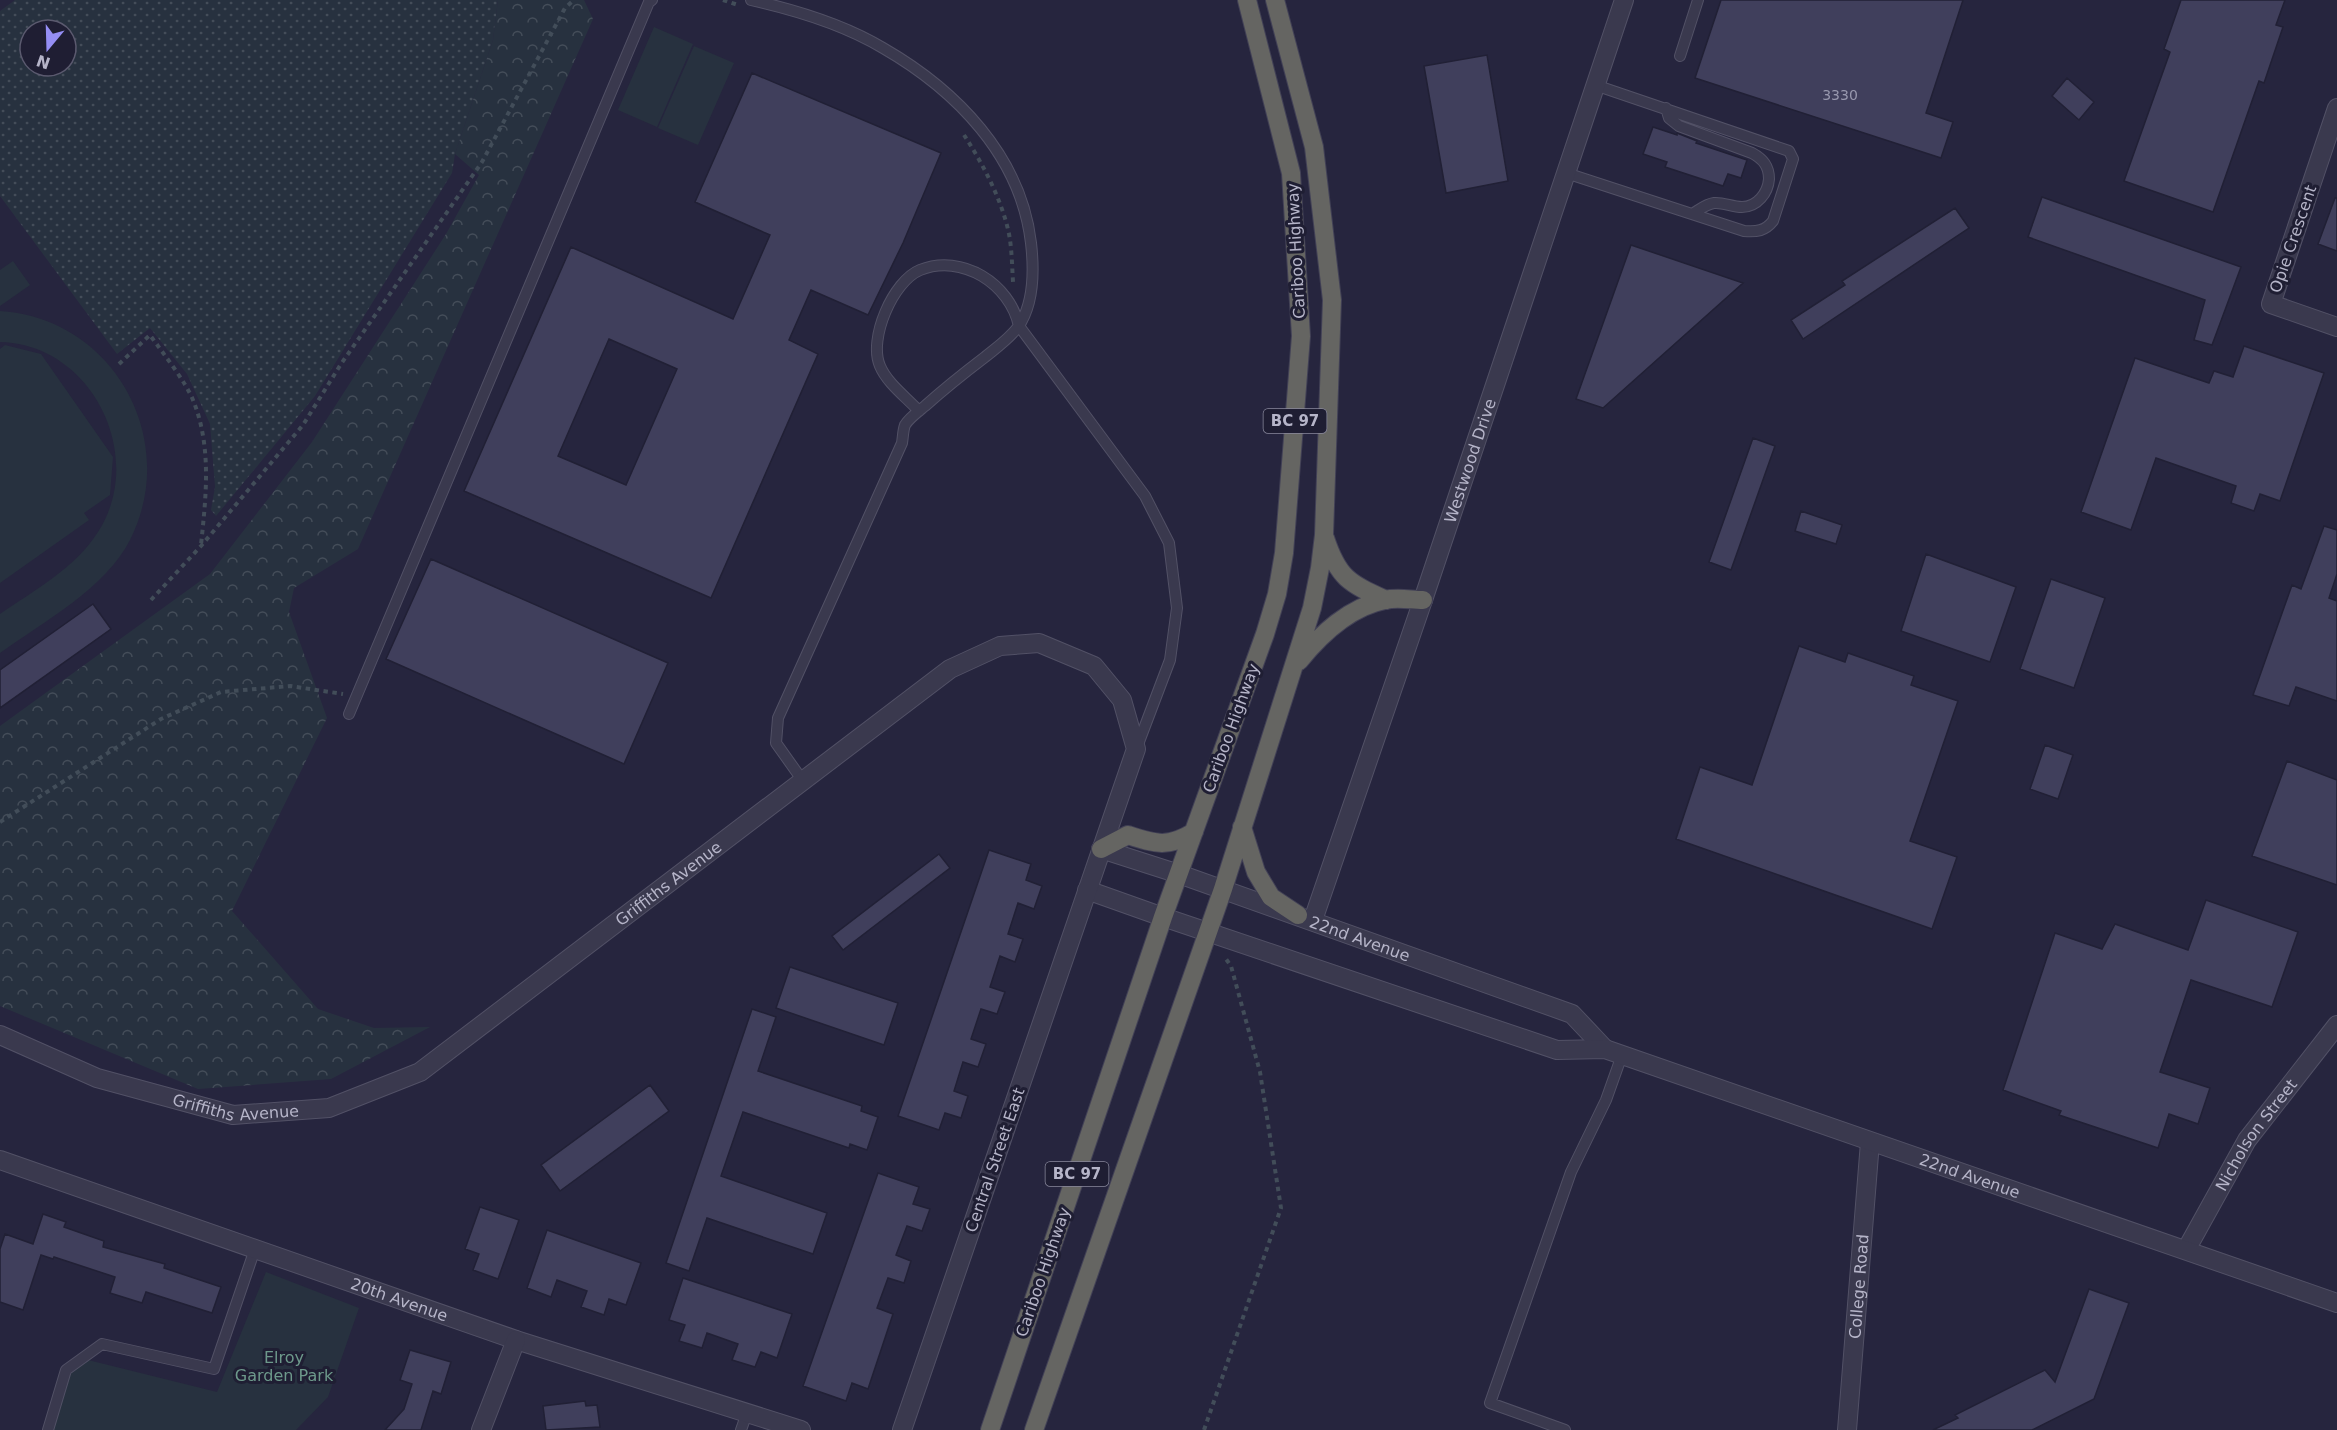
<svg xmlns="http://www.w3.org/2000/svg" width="2337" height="1430" font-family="'DejaVu Sans',sans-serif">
<defs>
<pattern id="grass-dots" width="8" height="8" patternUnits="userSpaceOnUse" patternTransform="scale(1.5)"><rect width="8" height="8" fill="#27313f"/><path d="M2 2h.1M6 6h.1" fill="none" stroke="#444d59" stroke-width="1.8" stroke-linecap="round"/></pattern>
<pattern id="forest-crowns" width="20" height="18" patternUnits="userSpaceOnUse" patternTransform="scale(1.5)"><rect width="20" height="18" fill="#27313f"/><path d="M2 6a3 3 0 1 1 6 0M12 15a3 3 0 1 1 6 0" fill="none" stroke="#444d59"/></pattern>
</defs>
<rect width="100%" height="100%" fill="#26253e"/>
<path fill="url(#grass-dots)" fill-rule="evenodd" d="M15,0H498L493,40L455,154L452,173L315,396L216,516L211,510L215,487L210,424L187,374L150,328L117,354L0,196V11ZM30,30H66V66H30Z"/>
<path fill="url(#forest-crowns)" d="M498,0H584L593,19L358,549L294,588L289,612L327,718L232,911L318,1009L374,1028L430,1027L331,1079L198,1089L0,1006V726L210,574L312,442L446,234L479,175L455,154L493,40Z"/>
<path fill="#27313f" d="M654,27L693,44L657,127L618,110Z
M694,46L734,63L698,145L658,128Z
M13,261L30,285L0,306V270Z
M0,311C113,318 181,439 130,540C106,588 43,622 0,653V614C35,590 75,568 98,532C147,456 92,344 0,342Z
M5,345L41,354L113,457L110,495L84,513L89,520L0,583V349Z
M266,1272L359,1308L328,1397L296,1430H52L76,1357L217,1392Z"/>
<path fill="#403f5c" stroke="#212035" stroke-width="1.5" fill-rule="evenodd" d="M1721,0H1963L1926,113L1953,122L1941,158L1695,78Z
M2181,0H2285L2276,25L2283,27L2264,83L2259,81L2213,212L2124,181L2170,52L2164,49Z
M1487,55L1508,181L1446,193L1424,66Z
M752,73L941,153L903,243L868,315L811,290L789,340L818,354L711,598L464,491L571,247L733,319L770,235L695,202ZM609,339L677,369L626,485L558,456Z
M2067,78L2094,102L2079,120L2052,96Z
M1653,127L1677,135V133L1697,141L1696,143L1747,160L1741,178L1728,174L1723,186L1665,167L1667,162L1643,154Z
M2042,197L2241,267L2212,345L2194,340L2205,300L2028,237Z
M2335,198H2337V251L2318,244Z
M1955,208L1969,228L1803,339L1791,320L1845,285L1842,281Z
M1631,245L1743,283L1603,408L1576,399Z
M2244,346L2324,373L2280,501L2260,494L2254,511L2231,503L2236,486L2156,458L2131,530L2081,512L2135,358L2209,383L2214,371L2233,377Z
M1753,438L1775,446L1731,570L1709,562Z
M1801,511L1842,525L1836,544L1795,531Z
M2324,526L2337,530V574L2329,598L2337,601V701L2296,687L2289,706L2253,695L2292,585L2301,589Z
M1926,554L2016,587L1990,662L1901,631Z
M431,559L668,663L624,764L386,659Z
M2051,579L2105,598L2074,688L2020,669Z
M93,604L111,629L0,708V670Z
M1799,646L1845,662L1848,653L1914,676L1911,685L1958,701L1910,841L1957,857L1932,929L1676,839L1700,767L1752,785Z
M2045,745L2073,755L2058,799L2030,789Z
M2287,761L2337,780V885L2252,856Z
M989,850L1031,864L1026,880L1042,886L1034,909L1018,903L1008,934L1023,939L1015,962L1000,956L990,987L1005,992L997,1014L981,1009L971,1039L986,1044L978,1067L963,1062L954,1091L968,1096L961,1118L945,1113L939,1130L898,1116Z
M939,854L950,868L843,950L832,936Z
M2206,900L2298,932L2272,1007L2191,980L2160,1072L2210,1088L2198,1124L2169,1114L2158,1148L2059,1115L2061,1111L2003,1090L2055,933L2102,949L2115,924L2188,950Z
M790,967L898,1003L884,1045L776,1008Z
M752,1009L776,1017L758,1071L862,1106L861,1111L878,1117L867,1150L850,1144L849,1148L743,1112L721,1176L827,1213L813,1254L707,1218L689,1271L666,1263Z
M650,1085L669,1111L560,1191L541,1165Z
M878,1173L919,1187L913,1204L930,1209L922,1231L907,1226L896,1255L911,1261L904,1283L888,1278L877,1308L893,1314L868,1389L852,1383L846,1401L803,1386Z
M480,1207L519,1220L498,1279L473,1270L479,1254L465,1249Z
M43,1214L66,1222L64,1227L104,1241L103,1247L165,1264L164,1268L221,1287L212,1313L146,1292L142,1303L110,1293L115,1277L54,1257L53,1259L41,1255L23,1310L0,1302V1249L5,1234L33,1244Z
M547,1230L641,1263L626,1305L609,1299L604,1315L581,1307L587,1291L557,1280L551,1297L527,1288Z
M683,1278L792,1314L777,1358L761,1352L755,1367L732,1360L738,1344L707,1333L702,1348L679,1341L685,1325L669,1320Z
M2089,1289L2129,1303L2094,1399L2032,1430H1933L1958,1418L1955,1415L2045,1370L2055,1382Z
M410,1350L451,1362L441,1394L433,1391L421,1430H385L404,1409L412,1384L400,1380Z
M585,1401L586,1406L597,1405L600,1427L546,1430L543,1406Z"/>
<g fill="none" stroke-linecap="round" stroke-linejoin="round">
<defs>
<path id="service" d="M751,0C796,10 843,24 883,48C956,90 1021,156 1031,243C1034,269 1034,304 1018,327C1009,339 996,348 985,357C964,373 944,389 925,406C919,411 909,418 905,425C903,430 903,437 902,443L778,718L776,743L803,781
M1680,56L1698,0
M1666,108L1669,118L1679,126L1752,153C1763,159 1769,166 1769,179C1768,193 1757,207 1742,207C1732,207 1723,202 1714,203C1706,204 1699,210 1692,214
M1566,173L1744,231C1757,232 1765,231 1773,221L1793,159L1789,151L1595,85
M919,411C906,397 887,383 880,366C868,339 893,281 920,270C962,253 1010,284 1019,326L1145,496L1169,543L1177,608L1170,660L1137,747
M349,714L649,2L652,0
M48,1430L66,1370L102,1344L214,1369L255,1249
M741,1430L747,1413
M1565,1430L1490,1403L1571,1172L1606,1100L1622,1055"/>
<g id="minor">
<path d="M2337,108L2271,304L2337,327"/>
<path d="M1101,849L1179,874"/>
<path d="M1087,890L1163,917"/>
<path d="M1313,920L1423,600"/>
<path id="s1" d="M0,1035L97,1078L233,1115L329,1108L420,1072L950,669L1000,646L1039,643L1094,666L1122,700L1136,749L902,1430"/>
<path id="s2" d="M0,1160L516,1340L801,1430"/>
<path id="s3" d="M2186,1250L2247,1140L2337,1025"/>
<path d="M481,1430L516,1340"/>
<path id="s4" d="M1847,1430L1870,1142"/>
</g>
<g id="tertiary">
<path id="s5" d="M1423,600L1624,0"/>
<path id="s6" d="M1179,874L1572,1014L1605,1049"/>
<path id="s7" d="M1163,917L1557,1050L1605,1049L2337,1303"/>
</g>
<path id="trunk" d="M1325,538C1338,578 1349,583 1386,600
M1299,661C1321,634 1349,607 1385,600C1397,597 1411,600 1423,600
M1242,827L1256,872L1271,897L1298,915
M1101,849L1128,835C1156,844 1168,848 1194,832
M990,1430L1163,917L1265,634L1277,594L1284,553L1301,336L1291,173L1247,0
M1034,1430L1223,889L1312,608L1320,568L1324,535L1332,300L1314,147L1275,0"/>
</defs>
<use href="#service" stroke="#525166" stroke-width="12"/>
<use href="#minor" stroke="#525166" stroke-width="20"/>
<use href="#tertiary" stroke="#525166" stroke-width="20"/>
<use href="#trunk" stroke="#424156" stroke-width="20"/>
<path stroke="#424d59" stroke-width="4" stroke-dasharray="4.5 4.5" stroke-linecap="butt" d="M723,0L738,5
M964,135C983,164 1002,200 1009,234C1012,250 1012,266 1013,282
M119,364L150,335C162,352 186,382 193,400C212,447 206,496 201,545
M151,600L201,546L303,425L341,364L482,162L565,8L574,0
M0,822L161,719L221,692L290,686L343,694
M1204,1430L1281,1208L1260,1072L1231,966L1226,959"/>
<use href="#service" stroke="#3a394e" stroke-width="10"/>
<use href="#minor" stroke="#3a394e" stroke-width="18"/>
<use href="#tertiary" stroke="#3a394e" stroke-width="18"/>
<use href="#trunk" stroke="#656562" stroke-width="18"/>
</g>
<g text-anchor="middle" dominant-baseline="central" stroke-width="6" stroke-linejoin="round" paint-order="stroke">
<g font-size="14" fill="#9898ae">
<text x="1840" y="95">3330</text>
</g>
<g fill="#1f1e33" stroke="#89889c" stroke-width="1.5">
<rect x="1263.5" y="409" width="63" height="24" rx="4.5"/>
<rect x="1045.5" y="1162" width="63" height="24" rx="4.5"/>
</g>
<g font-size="15" font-weight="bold" fill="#b6b5c9">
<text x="1295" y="421">BC 97</text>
<text x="1077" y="1174">BC 97</text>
</g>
<g font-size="16" fill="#b6b5c9" stroke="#1f1e33">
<text transform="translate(2293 239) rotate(-71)">Opie Crescent</text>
<text transform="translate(1296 251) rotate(-93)">Cariboo Highway</text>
<text stroke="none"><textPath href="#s5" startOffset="147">Westwood Drive</textPath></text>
<text transform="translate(1231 728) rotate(-70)">Cariboo Highway</text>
<text stroke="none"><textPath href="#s1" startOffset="753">Griffiths Avenue</textPath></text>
<text stroke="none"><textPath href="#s6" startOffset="192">22nd Avenue</textPath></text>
<text stroke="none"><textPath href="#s1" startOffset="249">Griffiths Avenue</textPath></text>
<text stroke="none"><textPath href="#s3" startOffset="135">Nicholson Street</textPath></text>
<text transform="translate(995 1160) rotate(-71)">Central Street East</text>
<text stroke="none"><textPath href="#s7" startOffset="850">22nd Avenue</textPath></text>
<text transform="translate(1043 1272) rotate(-71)">Cariboo Highway</text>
<text stroke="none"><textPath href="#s4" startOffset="144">College Road</textPath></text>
<text stroke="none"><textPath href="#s2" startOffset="423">20th Avenue</textPath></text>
</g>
<g font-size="16" fill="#6d998b" stroke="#1f1e33">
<text x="284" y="1357">Elroy<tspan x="284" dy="18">Garden Park</tspan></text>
</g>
</g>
<g transform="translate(48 48) rotate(199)"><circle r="28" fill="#1f1e33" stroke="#5b5a6f" stroke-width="1.5"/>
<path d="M0-4.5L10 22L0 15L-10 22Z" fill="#958ef5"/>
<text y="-9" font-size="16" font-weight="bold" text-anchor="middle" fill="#b6b5c9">N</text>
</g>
</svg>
